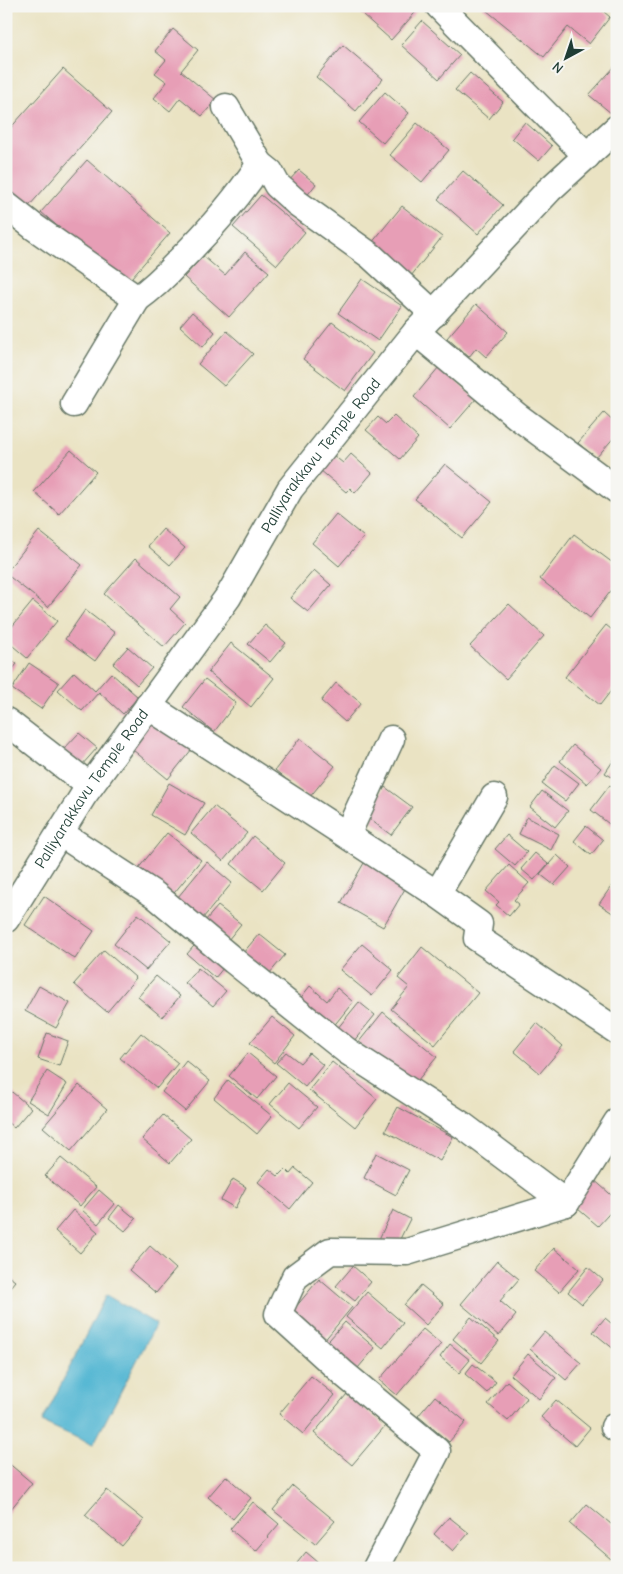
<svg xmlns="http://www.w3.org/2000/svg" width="623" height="1574" font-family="'Comic Neue',sans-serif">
<rect width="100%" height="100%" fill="#f6f6f2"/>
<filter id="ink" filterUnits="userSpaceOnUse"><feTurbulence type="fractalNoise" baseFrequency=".02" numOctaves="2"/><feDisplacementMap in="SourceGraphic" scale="10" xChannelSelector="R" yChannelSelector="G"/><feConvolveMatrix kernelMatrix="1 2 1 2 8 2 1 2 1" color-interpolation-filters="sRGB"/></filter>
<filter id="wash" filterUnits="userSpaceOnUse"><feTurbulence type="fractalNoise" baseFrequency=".0096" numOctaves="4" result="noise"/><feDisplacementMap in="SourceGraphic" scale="20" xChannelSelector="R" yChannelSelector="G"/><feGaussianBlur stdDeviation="1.12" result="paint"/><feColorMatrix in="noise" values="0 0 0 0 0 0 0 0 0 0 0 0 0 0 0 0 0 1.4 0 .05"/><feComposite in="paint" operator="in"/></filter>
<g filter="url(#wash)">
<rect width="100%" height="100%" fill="#eae3c3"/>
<path fill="#54b7d3" stroke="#3a7a84" d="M106,1295L156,1324L93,1445L42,1422Z"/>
<g id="blocks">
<path fill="#e79eb6" d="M353,6H421L391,40Z
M481,6H597L610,17L589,44L568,27L544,57Z
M422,21L460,55L439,79L401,45Z
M173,29L198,50L181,71L216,100L202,116L180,98L170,111L154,98L167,82L155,73L166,60L155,51Z
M343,45L383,79L356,111L316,77Z
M617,64V118L589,95Z
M63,69L112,112L22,214L6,200V133Z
M470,73L503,102L489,119L455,90Z
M385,92L409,113L383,143L359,122Z
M525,122L552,146L539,161L512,138Z
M417,123L449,150L422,182L390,155Z
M87,160L170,233L125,285L41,212Z
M299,170L316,184L302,202L284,186Z
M463,171L503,205L478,234L438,199Z
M261,195L305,232L277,265L233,227Z
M402,206L442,237L411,276L371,244Z
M245,252L269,272L229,317L184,277L203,256L225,275Z
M362,279L402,306L378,341L338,313Z
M476,304L508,332L486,357L476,348L469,357L447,338Z
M192,312L215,332L203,347L180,326Z
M332,322L373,353L345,391L303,359Z
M227,331L253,354L224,386L198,364Z
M439,367L476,399L450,429L414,397Z
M604,413L617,425V434L596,458L578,443Z
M394,416L418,438L400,459L366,430L378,417L386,424Z
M71,450L96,472L59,514L34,492Z
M351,454L372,473L355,493L350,488L346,492L320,470L333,455L343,463Z
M445,464L492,502L462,538L415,499Z
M336,514L364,537L339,566L312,543Z
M163,529L185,548L170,565L148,546Z
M39,531L82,565L48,607L6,574V572Z
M574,534L617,566V583L590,618L540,579Z
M136,558L180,597L170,609L185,623L164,647L104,594Z
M314,570L331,585L308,612L290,598Z
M33,601L57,621L27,658L6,640V634Z
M509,604L544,636L506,679L470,646Z
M85,610L115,633L95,661L65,639Z
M265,625L286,643L270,662L248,644Z
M606,625L617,634V683L600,705L565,677Z
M231,643L274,678L251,707L208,672Z
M128,647L152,668L137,685L113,664Z
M6,656L17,664L6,677Z
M29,663L59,683L41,709L12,689Z
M74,672L95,691L111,673L138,697L123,714L99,692L82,711L58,690Z
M205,679L236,703L214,732L183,707Z
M336,683L361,703L345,722L321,701Z
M152,716L192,749L168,779L127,745Z
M79,733L97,748L81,766L63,750Z
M300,738L335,766L309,798L275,770Z
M573,745L601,768L587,784L560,761Z
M617,755V780L605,773Z
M555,765L579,783L565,801L542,784Z
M169,783L204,803L185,835L151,815Z
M610,785L617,790V830L591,810Z
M385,787L412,807L391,835L364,815Z
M542,791L568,811L555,827L530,807Z
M214,806L247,833L223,861L191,833Z
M527,817L559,834L551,850L519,834Z
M586,826L603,840L591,855L574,841Z
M167,833L201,860L170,898L137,870Z
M507,835L527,852L515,866L495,849Z
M253,836L285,863L263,890L231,864Z
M535,853L548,864L534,880L521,869Z
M557,855L570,867L554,885L540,874Z
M368,856L410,880L383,927L341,903Z
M207,862L232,883L198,924L173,903Z
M509,865L529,883L514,900L519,904L509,916L496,905L499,902L486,891Z
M617,878V916L599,904Z
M44,896L94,931L75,959L25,925Z
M218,906L241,924L228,940L205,921Z
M138,914L171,941L146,970L114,944Z
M259,934L285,955L269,974L243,953Z
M200,939L228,962L215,978L187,954Z
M362,944L393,970L372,996L340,970Z
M422,947L478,993L435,1045L391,1009L409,987L398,978Z
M104,950L136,978L107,1012L74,984Z
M198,968L226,991L213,1006L185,983Z
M156,976L180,996L162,1017L138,997Z
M39,986L70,1003L56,1028L25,1011Z
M310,986L327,1001L337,988L353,1002L328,1033L295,1005Z
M359,1002L375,1015L353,1042L337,1029Z
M383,1012L437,1057L412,1087L358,1043Z
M272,1017L295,1036L274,1063L250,1043Z
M537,1023L563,1046L540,1073L514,1051Z
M47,1033L68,1041L59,1066L38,1059Z
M141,1033L178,1063L157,1088L120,1058Z
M286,1052L300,1063L309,1053L323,1065L305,1087L276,1063Z
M248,1053L276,1076L257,1099L229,1076Z
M186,1061L210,1081L185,1111L162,1092Z
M332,1062L377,1099L355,1127L309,1090Z
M47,1071L67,1084L49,1114L28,1101Z
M228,1080L272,1116L257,1134L214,1098Z
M288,1083L317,1107L299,1128L270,1104Z
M79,1085L107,1109L71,1151L43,1127Z
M6,1087L31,1108L14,1128L6,1121Z
M398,1107L453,1137L440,1161L385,1131Z
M163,1115L191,1139L170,1163L142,1139Z
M376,1153L409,1170L396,1195L364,1178Z
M61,1158L96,1187L80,1206L45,1176Z
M295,1168L312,1182L290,1209L258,1182L269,1169L278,1176L285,1169L290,1174Z
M592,1178L617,1200V1205L598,1226L571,1203Z
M233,1179L246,1187L235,1208L221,1200Z
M99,1190L115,1204L98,1224L82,1210Z
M119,1205L136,1219L125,1231L109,1218Z
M73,1210L98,1232L80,1253L55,1231Z
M393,1210L410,1219L396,1247L379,1239Z
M150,1246L176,1269L156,1293L129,1270Z
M554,1248L579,1269L559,1292L534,1271Z
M497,1261L519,1279L500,1301L516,1315L499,1336L461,1304Z
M353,1266L371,1282L355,1301L336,1286Z
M588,1267L603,1280L582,1304L568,1292Z
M6,1274L15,1281L6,1292Z
M319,1279L352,1307L323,1342L290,1314Z
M421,1285L444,1304L426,1325L404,1305Z
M367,1292L403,1323L383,1348L346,1317Z
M471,1317L499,1341L481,1363L453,1339Z
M605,1318L617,1328V1348L615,1350L593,1332Z
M345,1322L375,1348L352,1375L322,1348Z
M423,1329L441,1344L397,1395L379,1380Z
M544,1332L581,1363L566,1380L530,1349Z
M450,1344L470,1360L459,1373L440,1357Z
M528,1354L556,1378L539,1399L511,1375Z
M473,1364L496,1382L487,1393L465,1374Z
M311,1376L335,1395L303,1434L279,1414Z
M507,1381L527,1398L508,1421L488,1404Z
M347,1394L385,1426L352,1465L314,1433Z
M435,1396L466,1422L449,1442L418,1416Z
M556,1400L590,1428L575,1446L541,1417Z
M6,1461L32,1483L6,1515Z
M226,1476L251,1498L233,1519L208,1497Z
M293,1486L335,1521L315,1544L273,1510Z
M107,1490L144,1520L122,1546L85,1515Z
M253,1502L279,1524L256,1551L230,1529Z
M587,1504L617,1529V1552L611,1559L570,1524Z
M449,1517L469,1533L453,1551L434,1534Z
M306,1552L325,1568H293Z"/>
</g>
</g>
<g filter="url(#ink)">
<use href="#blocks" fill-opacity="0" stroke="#676" stroke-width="1"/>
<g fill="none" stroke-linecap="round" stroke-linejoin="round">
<defs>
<g id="minor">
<path d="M439,6L587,156"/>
<path d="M226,107L260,164"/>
<path d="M6,205L34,227L137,299C153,288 166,275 179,261C209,231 237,199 260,164L270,172L277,185L297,203L371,256L434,314"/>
<path d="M416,332L517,416L617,490"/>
<path d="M74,404L137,299"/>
<path d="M148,706L437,894L479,924L477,938L617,1031"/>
<path d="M6,721L90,786"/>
<path d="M60,833L155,895L234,961L347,1051L462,1125L566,1203"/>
<path d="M347,835L391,739"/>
<path d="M437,894L494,797"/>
<path id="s1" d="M6,919L83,796L228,597L290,489L416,332L549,190L617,128"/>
<path d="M614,1427L617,1429"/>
<path d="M376,1568L437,1451L344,1374L278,1314L295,1277L330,1251L407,1252L566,1203L617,1122"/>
</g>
</defs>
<use href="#minor" stroke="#676" stroke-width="29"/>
<use href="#minor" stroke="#fff" stroke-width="26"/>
</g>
</g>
<g text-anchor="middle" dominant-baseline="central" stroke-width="5" stroke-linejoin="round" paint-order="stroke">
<g font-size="16" fill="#1f3d34" stroke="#f6f6f2">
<text stroke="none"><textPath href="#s1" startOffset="561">Palliyarakkavu Temple Road</textPath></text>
<text stroke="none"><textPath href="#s1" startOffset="156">Palliyarakkavu Temple Road</textPath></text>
</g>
</g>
<rect width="623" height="1574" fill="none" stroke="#f6f6f2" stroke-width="25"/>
<g transform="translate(566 58) rotate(220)" stroke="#f6f6f2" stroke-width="4" paint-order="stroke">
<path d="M0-4L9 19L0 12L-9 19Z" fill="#1f3d34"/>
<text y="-8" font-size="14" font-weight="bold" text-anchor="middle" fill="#1f3d34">N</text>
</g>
</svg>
